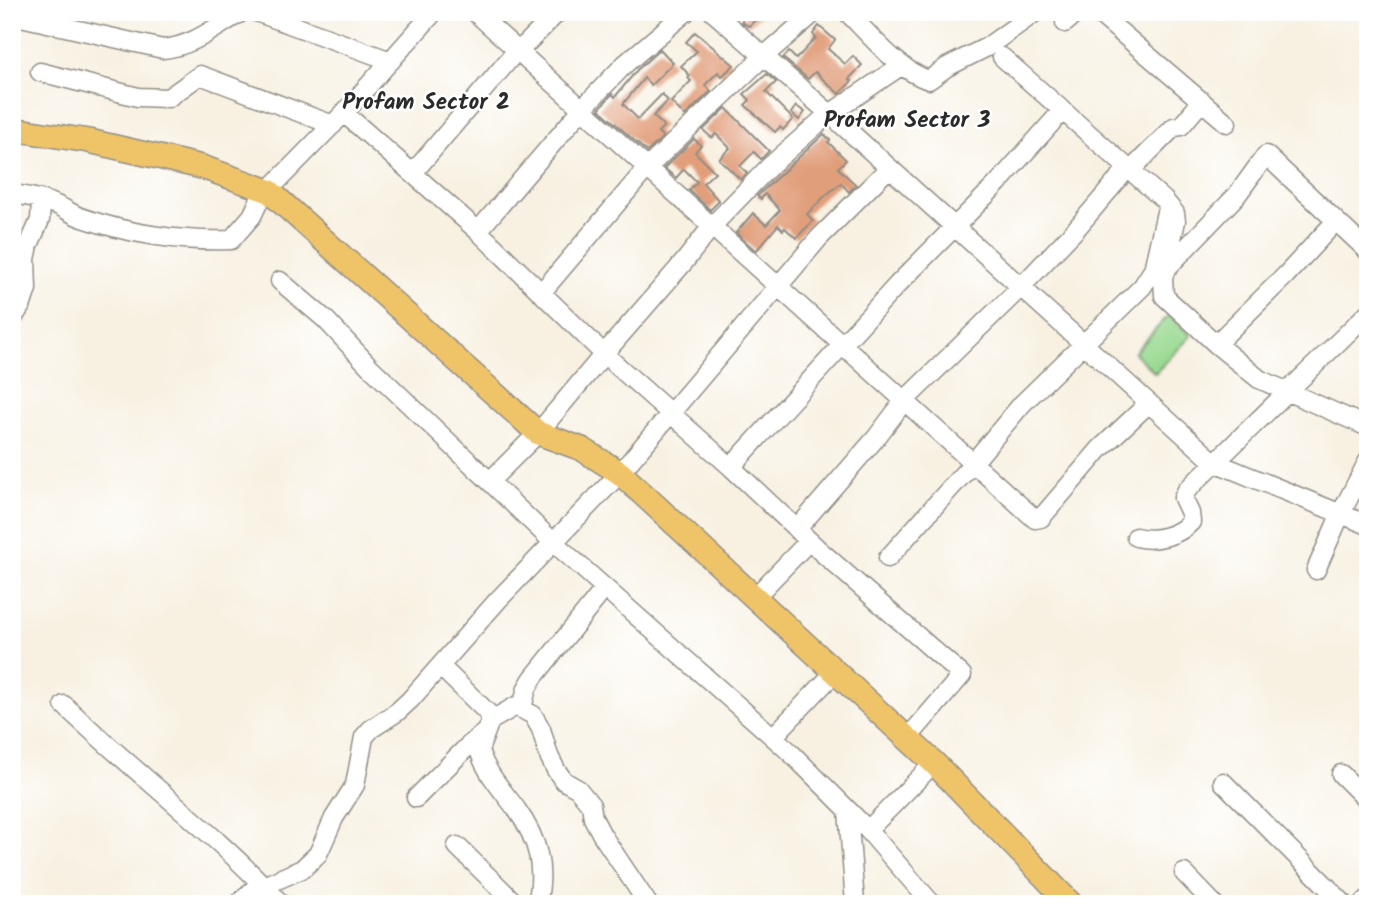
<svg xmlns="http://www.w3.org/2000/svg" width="1380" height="916" font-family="Kalam,sans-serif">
<rect width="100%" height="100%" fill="#fff"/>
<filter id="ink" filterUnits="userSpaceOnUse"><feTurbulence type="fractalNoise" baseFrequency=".0143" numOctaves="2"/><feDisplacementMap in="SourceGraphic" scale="14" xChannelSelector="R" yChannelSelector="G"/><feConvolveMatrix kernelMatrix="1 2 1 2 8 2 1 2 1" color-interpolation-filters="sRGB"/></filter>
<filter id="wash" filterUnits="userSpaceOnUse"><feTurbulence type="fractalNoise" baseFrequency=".00686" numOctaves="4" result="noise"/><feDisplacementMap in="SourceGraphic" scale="28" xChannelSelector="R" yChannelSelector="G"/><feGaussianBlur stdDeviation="1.57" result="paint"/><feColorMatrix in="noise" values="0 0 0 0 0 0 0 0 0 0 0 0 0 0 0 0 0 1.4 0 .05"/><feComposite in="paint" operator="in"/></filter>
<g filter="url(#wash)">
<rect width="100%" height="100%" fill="#f8f1e2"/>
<path fill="#99d990" stroke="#62825e" stroke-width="2" d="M1169,315L1191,336L1155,373L1134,353Z"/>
<g id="blocks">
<path fill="#e19e7a" d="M747,12H764L749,26L741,22Z
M819,26L835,40L828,49L845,64L853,56L862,65L849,79L852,81L839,94L815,72L808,79L783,58L789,52L796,59L816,38L813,34Z
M695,32L734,65L722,76L718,72L705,85L711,91L685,116L671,102L691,81L688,78L690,76L681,66L697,51L686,42Z
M660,49L673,63L651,85L644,78L623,104L638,119L662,94L668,101L653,116L664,126L658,132L663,137L647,152L599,109L612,94L615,97L637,70Z
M767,74L776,82L766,92L793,119L783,130L780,127L775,132L745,105L750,100L744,94Z
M796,106L805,112L799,120L791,113Z
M726,108L769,151L761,159L754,152L740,166L747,173L741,180L719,159L730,148L716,134L712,138L703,130Z
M824,134L830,140L828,142L846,160L838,168L856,185L849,192L841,183L826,195L807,214L813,221L796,238L785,228L783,230L778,225L756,251L736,233L753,213L766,225L780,210L765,194L761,199L757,196Z
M694,139L701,145L695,152L715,172L703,183L719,201L710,210L689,190L697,182L684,169L676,178L664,168Z"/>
</g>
</g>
<g filter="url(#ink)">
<use href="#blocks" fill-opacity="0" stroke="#928e86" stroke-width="2"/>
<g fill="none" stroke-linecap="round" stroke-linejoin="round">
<defs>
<path id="minor" d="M256,12L391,61
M475,12L1035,519L1041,518L1100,449L1149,403
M713,12L830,114L1214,462L1368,525
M847,12C869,34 900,72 929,80L947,67L987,47L1033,14
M1097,12L1227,123
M12,15L163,49C194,46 215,27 242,12
M1065,23L1078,12
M1002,57L1164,200L1175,213L1176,221L1163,279L1164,296L1216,344L1259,379L1368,427
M40,72L138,97L168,98L200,75L333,125
M344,113L478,231L604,354L731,467L819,550L962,675L907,739
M413,173L518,49L525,45L558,12
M12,194C26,196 41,198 54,204C64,207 72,215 83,218C129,234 182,242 231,240L252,216L260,199L344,113L434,12
M478,231L582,109L625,64L686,12
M1167,268L1237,195L1266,155L1368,251
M280,281L326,320L370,367L552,541L790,752L868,830L932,904
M541,293L647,168L764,56L815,12
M12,320L22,304L27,289L26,259L29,245L40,220L41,200
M1216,344L1286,275L1336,221
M731,467L897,285L998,183L1062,111
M490,481L538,433L604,354L684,262L712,226L769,167L824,118L902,65
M803,522L876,438L904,401L1020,288L1076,229L1127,169L1136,165L1174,127L1181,126L1202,101
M1136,537C1154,542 1178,536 1191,522L1190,513L1183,498L1187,490L1368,313
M888,558L973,463L1022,404L1142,287L1153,270L1166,212
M1316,570L1341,513L1368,461
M754,598L809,541
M440,666L490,715V721L479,750C486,773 503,791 517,810C539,841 545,868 537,904
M64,705C135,773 214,832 281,904
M522,708L527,688L533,678L605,588
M490,721L516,706L533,715L541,729L549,756L556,770L564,781L578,789L591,805L593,818L602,835L648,904
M773,737L835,672
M1341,774L1368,801
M1223,782L1344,904
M416,798L467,747L484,733
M848,810L855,904
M868,830L934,763
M457,846L516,904
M1184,873L1214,904
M238,904L252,891L302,869L318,854L334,818L355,785L364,737L371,729L397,712L410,700L498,600L620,473L819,238L889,168
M1363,904L1368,899"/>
<path id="major" d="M12,129L89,141L202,167L269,191L538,433L582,449L620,473L934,763L1071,904"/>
</defs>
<use href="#minor" stroke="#928e86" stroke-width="21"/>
<use href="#major" stroke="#928e86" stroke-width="26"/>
<use href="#minor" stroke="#fff" stroke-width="18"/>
<use href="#major" stroke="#efc469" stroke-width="23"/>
</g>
</g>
<g text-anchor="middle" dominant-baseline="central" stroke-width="5" stroke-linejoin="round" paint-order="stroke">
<g font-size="23" font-weight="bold" fill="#2b2b2b" stroke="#fff">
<text x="426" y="103">Profam Sector 2</text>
<text x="907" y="121">Profam Sector 3</text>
</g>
</g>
<rect width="1380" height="916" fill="none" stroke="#fff" stroke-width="42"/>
</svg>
